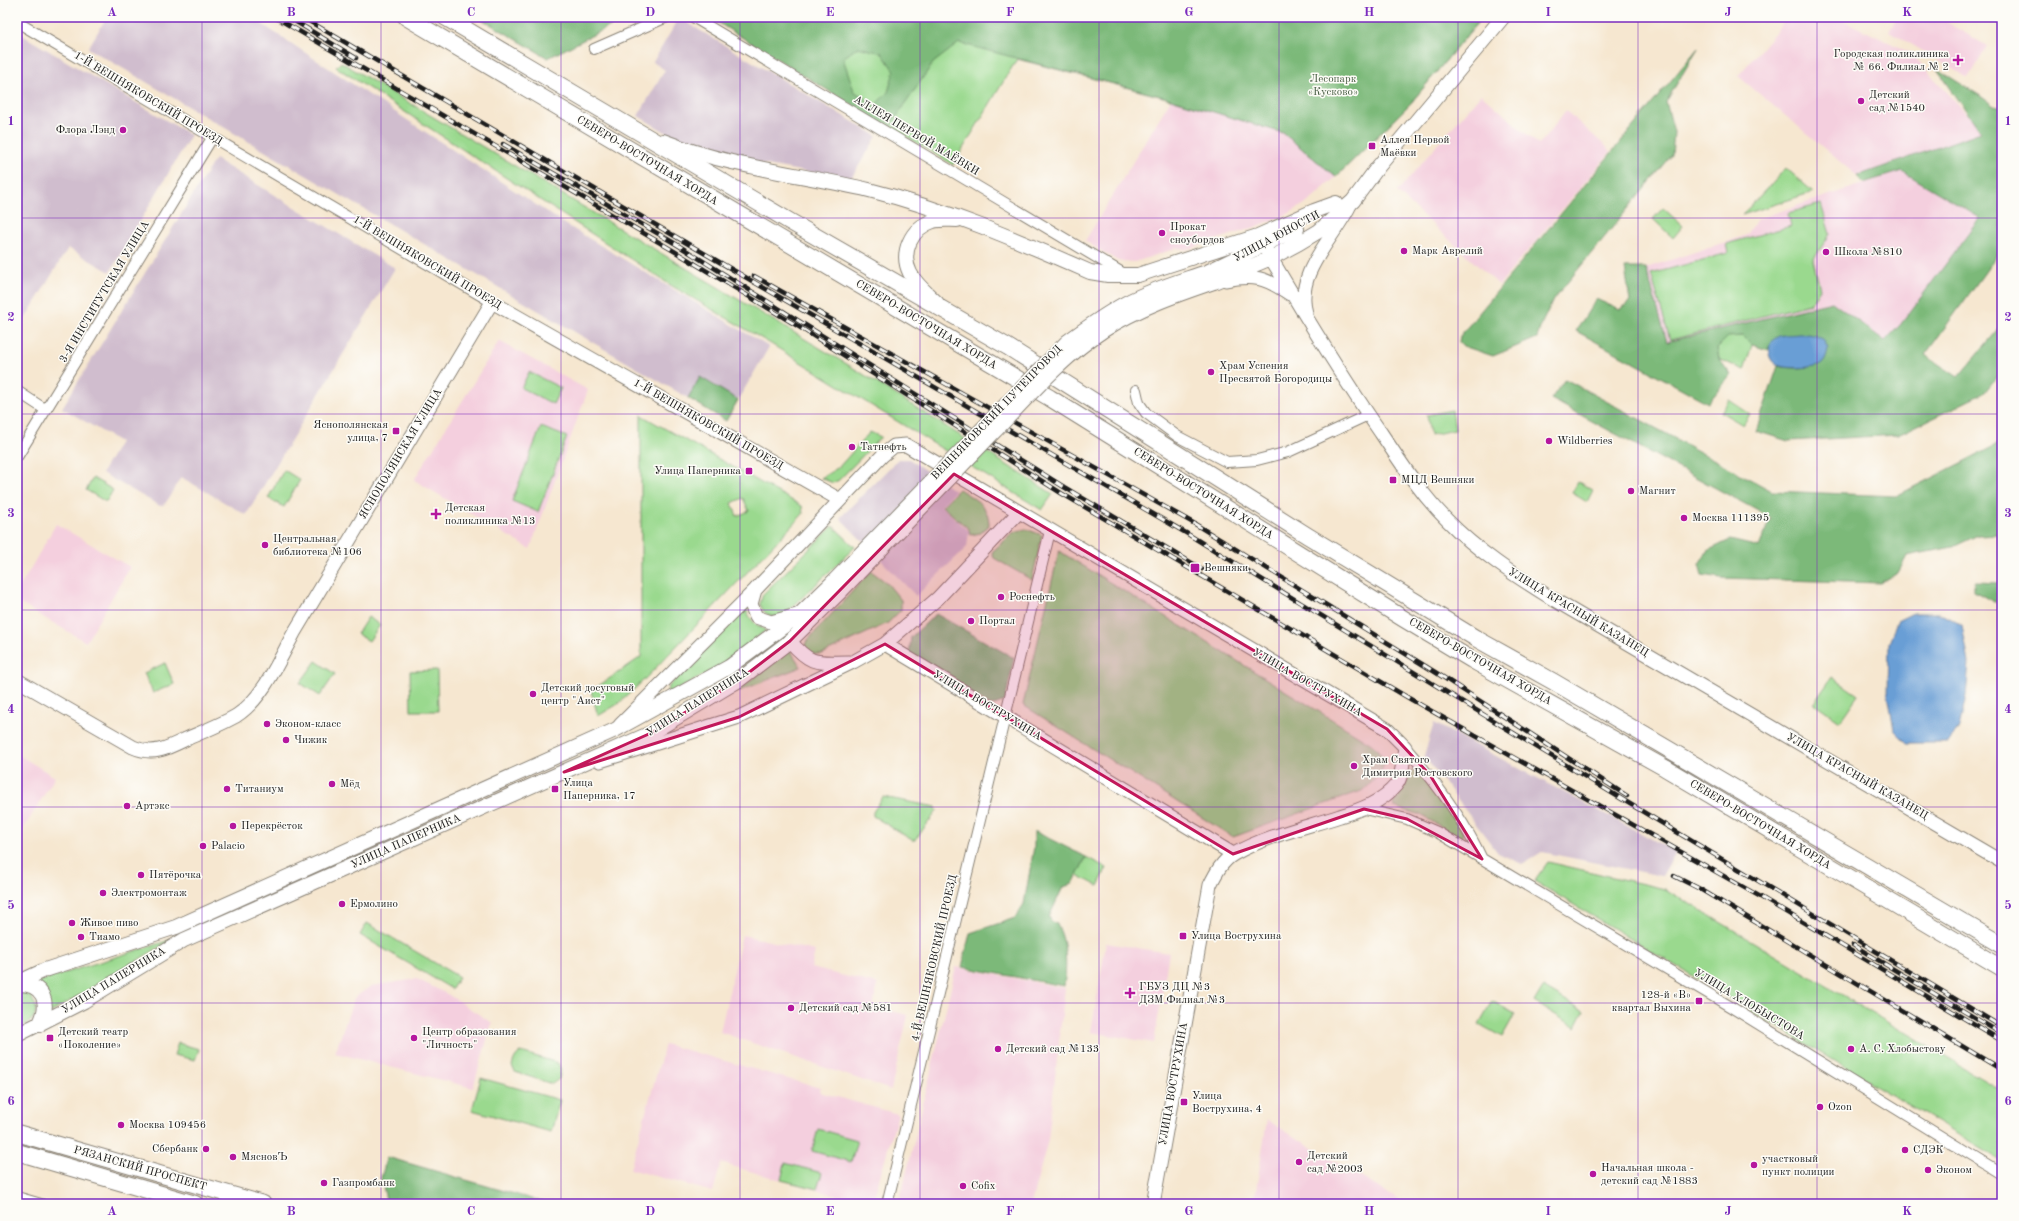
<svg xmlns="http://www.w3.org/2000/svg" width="2019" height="1221" font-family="'Old Standard TT',serif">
<rect width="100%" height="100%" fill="#fdfcf7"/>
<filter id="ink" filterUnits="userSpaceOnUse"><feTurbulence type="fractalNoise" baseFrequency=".025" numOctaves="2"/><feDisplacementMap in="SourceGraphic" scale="8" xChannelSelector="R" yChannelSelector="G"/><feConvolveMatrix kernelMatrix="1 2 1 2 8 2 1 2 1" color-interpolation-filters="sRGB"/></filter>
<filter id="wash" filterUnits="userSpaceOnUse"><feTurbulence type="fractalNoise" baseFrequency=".012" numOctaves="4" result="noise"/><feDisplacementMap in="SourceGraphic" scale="16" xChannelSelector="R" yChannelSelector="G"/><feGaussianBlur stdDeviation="0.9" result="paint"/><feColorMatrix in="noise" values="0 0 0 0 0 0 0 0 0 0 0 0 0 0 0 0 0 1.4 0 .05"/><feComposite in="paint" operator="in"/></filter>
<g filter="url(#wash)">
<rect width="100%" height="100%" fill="#f6e7d0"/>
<path fill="#f4cfde" d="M1788,17H1795L1815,24L1830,17H1836L1911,53L1978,126L1981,132L1857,176L1738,76Z
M1898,17H1938L1987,46L1968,78L1889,31Z
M1481,94L1539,145L1566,111L1611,151L1499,285L1397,192Z
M1171,99L1283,133L1336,177L1308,202L1288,214L1255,227L1185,250L1175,247L1174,249L1135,262L1118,261L1085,241Z
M1902,171L1980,218L1901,324L1885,341L1832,302L1667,342L1646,268L1747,235L1757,219Z
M499,341L588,390L530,549L414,480Z
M56,524L130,567L86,642L17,602V592Z
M17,754L55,777L19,836L17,835Z
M742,935L815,951L811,968L878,984L873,1007L908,1015L891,1090L720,1032Z
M1106,943L1169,953L1154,1043L1091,1032Z
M956,967L1065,988L1048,1140L1031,1204H899Z
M417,979L449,995L492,1023L473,1088L335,1053L354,998L371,986Z
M665,1044L820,1088L819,1092L898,1114L872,1204H866L721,1163L713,1192L630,1169Z
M1267,1120L1405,1204H1254Z"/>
<path fill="#d0bdce" d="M107,17H251L565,224L769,347L738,400L701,378L688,398L88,48Z
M679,18L877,136L850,180L756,163L693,145L669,134L638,116L665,70L653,62Z
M17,32L191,135L110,272L68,248L17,332Z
M215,159L395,268L246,515L181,477L165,504L160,506L102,473L120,442L62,408Z
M898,459H909L955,491L941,506L969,531L967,547L916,596L840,518Z
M1434,723L1676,852L1662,876L1542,852L1522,864L1498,853L1424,756Z"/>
<path fill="#9ad98e" stroke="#5b7a55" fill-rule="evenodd" d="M709,17H1482L1410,104L1336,177L1283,133L1171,99L1017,59L953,165Z
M341,62L855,369L1053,494L1042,510L771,344L672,286L336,67Z
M1786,168L1813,192L1742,215Z
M1821,204L1830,234L1813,260L1820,289L1810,304L1670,340L1651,274L1728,253L1726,244L1791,226L1788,213Z
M1663,208L1683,226L1673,238L1653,219Z
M1728,336H1743L1752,345L1744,370L1719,359L1717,348Z
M529,372L561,388L553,404L521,388Z
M1729,400L1750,414L1743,425L1721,412Z
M1452,410L1455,430L1430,435L1427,415Z
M641,415L802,506L803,514L645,679L618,704L598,716L591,691L641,657ZM743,498L749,511L737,516L732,503Z
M541,427L567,437L538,512L512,501Z
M870,432L881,437L839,480L833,483L821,478L839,467Z
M284,470L300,480L284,507L268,498Z
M93,478L113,490L106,502L86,490Z
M1578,482L1593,490L1587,502L1572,493Z
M959,489C974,499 989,505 989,525L981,533L970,535L969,529L942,506Z
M833,526L855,547L783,616C770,618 765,616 760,604L763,594Z
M1026,529L1042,535L1032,580L994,558L992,552L1014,532Z
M1059,551L1370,743C1394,762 1382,773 1364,790L1233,837L1023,705Z
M871,571L887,583L901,600V610L888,623L822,654H811L804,649L806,642Z
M746,607C749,619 754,624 766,630L724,664L669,694L667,691L669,686Z
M368,617L380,625L369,641L357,634Z
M790,650L801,667L734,693Z
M316,661L335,674L320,696L300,683Z
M165,663L174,684L153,693L144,673Z
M437,670L438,711H411L410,671Z
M1832,677L1858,695L1840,721L1814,703Z
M1413,770L1417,772L1438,795L1463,832L1462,837L1457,836L1421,815L1394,807L1393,803L1405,787L1410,772Z
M883,797L936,807L937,811L915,840H912L873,816V812Z
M1086,857L1107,868L1098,886L1077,875Z
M1548,862L1665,889L2002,1091V1161L1534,881Z
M367,923L459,977L452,989L360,935Z
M173,939L50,1013L36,982Z
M1543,987L1584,1011L1576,1027L1534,1002Z
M17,991L29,994L36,1006C36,1020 29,1023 17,1029Z
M1492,1001L1515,1014L1502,1037L1479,1024Z
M178,1043L199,1049L195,1060L174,1055Z
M521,1052L558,1063L561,1070L559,1079L552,1084L515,1072L512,1066C514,1059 515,1056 521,1052Z
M481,1078L560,1100L551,1132L472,1110Z
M818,1129L857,1140L851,1162L812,1151Z
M785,1163L822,1173L817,1189L781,1180Z"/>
<path fill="#7bb979" stroke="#4c6a4a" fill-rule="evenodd" d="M478,17H628L548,58Z
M709,17H1482L1410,104L1336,177L1283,133L1171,99L959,43L933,63L889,128ZM858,47L882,53L894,71L888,92L875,105L854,91L843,58Z
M1698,48L1666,102L1674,132L1672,155L1553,300L1541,325L1537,338L1493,356L1463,346L1459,342L1460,336Z
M1937,69L1979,95L1994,106L2002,108L2001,250L1925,355L1958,377L2002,325V370L1984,393L1898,435L1788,441L1756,431L1778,366C1791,369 1810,369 1821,363L1770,345L1768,350L1752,345L1743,336L1728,337L1717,348L1719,359L1731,375L1708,403L1576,331L1596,299L1620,310L1630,301L1625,268H1646L1667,342L1832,302L1885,341L1901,324L1980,218L1902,171L1863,183L1857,176L1981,132Z
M700,377L738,400L726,421L688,398Z
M1565,379L1772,491L1896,496L2002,442V534L1978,535L1953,547L1907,556L1898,573L1880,583L1721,578L1702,575L1699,564L1707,551L1730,540L1759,547L1771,518L1551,399Z
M1974,582L2002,583V602H1994L1974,591Z
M936,614L1014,658L1005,701L991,706L909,655L911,637Z
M1034,831L1086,857L1073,884L1063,887L1049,917L1052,922L1056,923C1067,940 1067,967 1064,986L962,967L970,933L1015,918L1024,904L1034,847Z
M387,1157L549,1204H387L381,1178Z"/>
<path fill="#699ed5" stroke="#425d78" d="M1798,334C1812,334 1823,334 1828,349C1827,354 1826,359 1822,363C1815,369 1785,369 1777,365C1766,359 1766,343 1777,337C1783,334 1792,335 1798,334Z
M1913,613H1939L1962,625L1969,663L1966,696L1959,728L1948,743H1907L1894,730L1888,694L1889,642L1897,621Z"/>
</g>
<g filter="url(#ink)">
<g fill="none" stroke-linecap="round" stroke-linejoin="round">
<defs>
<path id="minor" d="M693,17L1126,275
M17,22L492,302
M594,49L667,17
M1136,390L1139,403L1146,413L1177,436L1227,462L1257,460L1288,452L1368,415
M17,391L46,410
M17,457L212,138
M1405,747C1435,781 1463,818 1482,859
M1364,809L1407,819L1437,832L1731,1007L2002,1174
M17,1197L41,1204
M887,1204L1050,531"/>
<path id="tertiary" d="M1265,248C1302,311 1339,373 1381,433C1401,463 1421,494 1447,520C1477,551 1514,575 1551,598L2002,862
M1226,280C1254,274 1266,278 1290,294
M1306,313C1294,272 1335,238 1351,203
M755,590L751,604L756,617L771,622L797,615
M790,641C812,667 818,662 849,662
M885,644L1233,854
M17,680L133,747C153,756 168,748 186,739C202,732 220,725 236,716C263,699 279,660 294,633L492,302L840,500
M620,725L755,590L882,456L894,446L906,445L1387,729L1405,747C1403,759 1403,776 1396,785C1382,802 1360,810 1340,816C1307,827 1265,836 1234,854C1222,861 1216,873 1210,885L1153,1204
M600,761L739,717L853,662L885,644L938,598L1019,512"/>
<path id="secondary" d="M663,141C729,167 800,174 869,190C945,209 1018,240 1090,272L1108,275H1138L1258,236L1314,211L1336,203
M1209,271L1297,229
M1214,282L1271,258L1299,243L1319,231L1353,201L1378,167L1503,17
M937,303C928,294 916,285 910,273C900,253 911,228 933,221C940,219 949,220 957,220
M17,983L45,970L176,927L615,730L729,667L799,615L833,582
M17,984C44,983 51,1003 39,1025
M17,1035L84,1001L184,940L651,733L739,680L790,641L842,590"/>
<path id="primary" d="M406,17L1050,398L1404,619L1472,660L1665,768L2002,968
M445,17L789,221L1008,347L1308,536L1477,639L1554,682L2002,945
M17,1133L263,1204
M17,1152L195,1204"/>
</defs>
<use href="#minor" stroke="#898276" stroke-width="12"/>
<use href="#tertiary" stroke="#898276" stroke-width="15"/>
<use href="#secondary" stroke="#898276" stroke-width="16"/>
<use href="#primary" stroke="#898276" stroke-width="18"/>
<use href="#minor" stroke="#fff" stroke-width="10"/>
<use href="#tertiary" stroke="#fff" stroke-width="13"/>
<use href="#secondary" stroke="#fff" stroke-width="14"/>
<use href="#primary" stroke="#fff" stroke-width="16"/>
<defs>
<path id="rail" d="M275,17L674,251L796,325L1061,493L1412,700L1759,896L2002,1041
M288,17L356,58
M302,17L678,238L1186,533L1625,801L2002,1027
M503,144L676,244L1064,487L1202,569
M754,276L1195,524L1435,672L1627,796
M1674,876L1700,889L2002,1070
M1853,945L2002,1034"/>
</defs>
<use href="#rail" stroke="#1c1c1c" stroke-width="4.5"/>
<use href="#rail" stroke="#fdfcf7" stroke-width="3" stroke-dasharray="9" stroke-linecap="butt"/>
<defs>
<path id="secondary-bridge" d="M833,582L1067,342C1086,328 1105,314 1126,303C1152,289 1181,281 1209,271
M842,590C892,538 943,485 993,433C1028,397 1061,358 1104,330C1138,308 1176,295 1214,282"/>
</defs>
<use href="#secondary-bridge" stroke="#898276" stroke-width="16" stroke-linecap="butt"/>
<use href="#secondary-bridge" stroke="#fff" stroke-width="14"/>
</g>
</g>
<path fill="#c2185b" fill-opacity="0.2" stroke="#c2185b" stroke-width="3" stroke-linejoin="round" d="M954,474L1387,729L1430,775L1482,859L1407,819L1364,809L1233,854L885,644L739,717L564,772L651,733L739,680L790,641Z"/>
<path fill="none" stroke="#7b2cbf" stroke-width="1" stroke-opacity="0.55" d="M202,17V1204M381,17V1204M561,17V1204M740,17V1204M920,17V1204M1099,17V1204M1279,17V1204M1458,17V1204M1638,17V1204M1817,17V1204M17,218H2002M17,414H2002M17,610H2002M17,807H2002M17,1003H2002"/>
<g fill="#b5179e" stroke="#fdfcf7" stroke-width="1.5">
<path d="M1956 54h4v4h4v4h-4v4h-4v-4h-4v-4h4z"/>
<circle cx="1861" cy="101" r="4"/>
<circle cx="123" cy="130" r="4"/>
<rect x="1368" y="142" width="8" height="8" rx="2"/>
<circle cx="1162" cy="233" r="4"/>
<circle cx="1404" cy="251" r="4"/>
<circle cx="1826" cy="252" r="4"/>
<circle cx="1211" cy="372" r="4"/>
<rect x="392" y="427" width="8" height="8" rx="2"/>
<circle cx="1549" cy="441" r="4"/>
<circle cx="852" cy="447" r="4"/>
<rect x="745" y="467" width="8" height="8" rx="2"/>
<rect x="1389" y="476" width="8" height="8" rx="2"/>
<circle cx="1631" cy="491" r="4"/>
<path d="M434 508h4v4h4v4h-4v4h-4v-4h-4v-4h4z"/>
<circle cx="1684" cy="518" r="4"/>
<circle cx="265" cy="545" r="4"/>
<rect x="1190" y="563" width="10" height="10" rx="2"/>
<circle cx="1001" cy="597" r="4"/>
<circle cx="971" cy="621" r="4"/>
<circle cx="533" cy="694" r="4"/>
<circle cx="267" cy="724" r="4"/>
<circle cx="286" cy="740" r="4"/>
<circle cx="1354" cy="766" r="4"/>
<circle cx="332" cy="784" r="4"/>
<circle cx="227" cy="789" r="4"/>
<rect x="551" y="785" width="8" height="8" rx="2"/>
<circle cx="127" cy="806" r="4"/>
<circle cx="233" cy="826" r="4"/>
<circle cx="203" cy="846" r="4"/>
<circle cx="141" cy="875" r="4"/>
<circle cx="103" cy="893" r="4"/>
<circle cx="342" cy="904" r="4"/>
<circle cx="72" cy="923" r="4"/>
<rect x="1179" y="932" width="8" height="8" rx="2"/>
<circle cx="81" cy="937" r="4"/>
<path d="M1128 987h4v4h4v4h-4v4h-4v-4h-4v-4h4z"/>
<rect x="1695" y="997" width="8" height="8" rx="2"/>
<circle cx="791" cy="1008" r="4"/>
<rect x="46" y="1034" width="8" height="8" rx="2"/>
<circle cx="414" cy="1038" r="4"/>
<circle cx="998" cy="1049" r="4"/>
<circle cx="1851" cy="1049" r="4"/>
<rect x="1180" y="1098" width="8" height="8" rx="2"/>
<circle cx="1820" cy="1107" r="4"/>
<circle cx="121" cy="1125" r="4"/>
<circle cx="206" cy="1149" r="4"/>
<circle cx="1905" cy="1150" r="4"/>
<circle cx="233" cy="1157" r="4"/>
<circle cx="1299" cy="1162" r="4"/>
<circle cx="1754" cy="1165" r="4"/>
<circle cx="1928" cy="1170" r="4"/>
<circle cx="1593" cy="1174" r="4"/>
<circle cx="324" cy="1183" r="4"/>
<circle cx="963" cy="1186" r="4"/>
</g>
<g text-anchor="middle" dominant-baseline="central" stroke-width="3" stroke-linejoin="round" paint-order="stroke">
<g font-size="11" fill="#1c1c1c" stroke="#fdfcf7" text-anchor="start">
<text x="1949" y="54" text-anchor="end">Городская поликлиника<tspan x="1949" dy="13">№ 66. Филиал № 2</tspan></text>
<text x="1869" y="95">Детский<tspan x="1869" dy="13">сад №1540</tspan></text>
<text x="115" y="130" text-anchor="end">Флора Лэнд</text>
<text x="1380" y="140">Аллея Первой<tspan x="1380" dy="13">Маёвки</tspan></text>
<text x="1170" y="227">Прокат<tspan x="1170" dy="13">сноубордов</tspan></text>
<text x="1412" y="251">Марк Аврелий</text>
<text x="1834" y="252">Школа №810</text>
<text x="1219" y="366">Храм Успения<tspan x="1219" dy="13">Пресвятой Богородицы</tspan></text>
<text x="388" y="425" text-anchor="end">Яснополянская<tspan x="388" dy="13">улица, 7</tspan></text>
<text x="1557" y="441">Wildberries</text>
<text x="860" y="447">Татнефть</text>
<text x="741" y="471" text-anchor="end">Улица Паперника</text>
<text x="1401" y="480">МЦД Вешняки</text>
<text x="1639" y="491">Магнит</text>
<text x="445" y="508">Детская<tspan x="445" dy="13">поликлиника №13</tspan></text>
<text x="1692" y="518">Москва 111395</text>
<text x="273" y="539">Центральная<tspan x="273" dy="13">библиотека №106</tspan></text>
<text x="1204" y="568">Вешняки</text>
<text x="1009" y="597">Роснефть</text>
<text x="979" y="621">Портал</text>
<text x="541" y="688">Детский досуговый<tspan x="541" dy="13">центр "Аист"</tspan></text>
<text x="275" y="724">Эконом-класс</text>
<text x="294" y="740">Чижик</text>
<text x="1362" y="760">Храм Святого<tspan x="1362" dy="13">Димитрия Ростовского</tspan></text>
<text x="563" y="783">Улица<tspan x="563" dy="13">Паперника, 17</tspan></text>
<text x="340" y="784">Мёд</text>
<text x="235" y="789">Титаниум</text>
<text x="135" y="806">Артэкс</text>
<text x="241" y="826">Перекрёсток</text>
<text x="211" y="846">Palacio</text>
<text x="149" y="875">Пятёрочка</text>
<text x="111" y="893">Электромонтаж</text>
<text x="350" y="904">Ермолино</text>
<text x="80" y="923">Живое пиво</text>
<text x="1191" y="936">Улица Вострухина</text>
<text x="89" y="937">Тиамо</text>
<text x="1139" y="987">ГБУЗ ДЦ №3<tspan x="1139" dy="13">ДЗМ Филиал №3</tspan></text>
<text x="1691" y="995" text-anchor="end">128-й «В»<tspan x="1691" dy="13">квартал Выхина</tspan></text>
<text x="799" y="1008">Детский сад №581</text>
<text x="58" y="1032">Детский театр<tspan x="58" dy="13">«Поколение»</tspan></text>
<text x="422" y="1032">Центр образования<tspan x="422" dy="13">"Личность"</tspan></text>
<text x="1006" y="1049">Детский сад №133</text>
<text x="1859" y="1049">А. С. Хлобыстову</text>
<text x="1192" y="1096">Улица<tspan x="1192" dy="13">Вострухина, 4</tspan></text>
<text x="1828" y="1107">Ozon</text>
<text x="129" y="1125">Москва 109456</text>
<text x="198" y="1149" text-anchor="end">Сбербанк</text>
<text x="1913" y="1150">СДЭК</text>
<text x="1307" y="1156">Детский<tspan x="1307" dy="13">сад №2003</tspan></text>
<text x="241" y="1157">МясновЪ</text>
<text x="1762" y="1159">участковый<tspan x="1762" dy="13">пункт полиции</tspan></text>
<text x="1601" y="1168">Начальная школа -<tspan x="1601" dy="13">детский сад №1883</tspan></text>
<text x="1936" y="1170">Эконом</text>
<text x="332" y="1183">Газпромбанк</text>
<text x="971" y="1186">Cofix</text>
</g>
<g font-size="11" fill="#485e44" stroke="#fdfcf7">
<text x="1333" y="79">Лесопарк<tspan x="1333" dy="13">«Кусково»</tspan></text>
</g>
<g font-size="11" fill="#1c1c1c" stroke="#fdfcf7">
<text transform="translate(148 99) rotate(31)">1-Й ВЕШНЯКОВСКИЙ ПРОЕЗД</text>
<text transform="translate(916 136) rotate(31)">АЛЛЕЯ ПЕРВОЙ МАЁВКИ</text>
<text transform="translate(647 161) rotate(31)">СЕВЕРО-ВОСТОЧНАЯ ХОРДА</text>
<text transform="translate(1277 237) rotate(-28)">УЛИЦА ЮНОСТИ</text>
<text transform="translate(427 263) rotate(31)">1-Й ВЕШНЯКОВСКИЙ ПРОЕЗД</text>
<text transform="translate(105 292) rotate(-59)">3-Я ИНСТИТУТСКАЯ УЛИЦА</text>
<text transform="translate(926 325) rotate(31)">СЕВЕРО-ВОСТОЧНАЯ ХОРДА</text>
<text transform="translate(997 413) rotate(-46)">ВЕШНЯКОВСКИЙ ПУТЕПРОВОД</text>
<text transform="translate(708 425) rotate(30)">1-Й ВЕШНЯКОВСКИЙ ПРОЕЗД</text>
<text transform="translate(401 454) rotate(-59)">ЯСНОПОЛЯНСКАЯ УЛИЦА</text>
<text transform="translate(1203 494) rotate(32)">СЕВЕРО-ВОСТОЧНАЯ ХОРДА</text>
<text transform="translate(1578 613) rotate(31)">УЛИЦА КРАСНЫЙ КАЗАНЕЦ</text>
<text transform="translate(1480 662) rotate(30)">СЕВЕРО-ВОСТОЧНАЯ ХОРДА</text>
<text transform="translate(1307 683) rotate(30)">УЛИЦА ВОСТРУХИНА</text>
<text transform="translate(698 703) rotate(-32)">УЛИЦА ПАПЕРНИКА</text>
<text transform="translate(987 706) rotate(31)">УЛИЦА ВОСТРУХИНА</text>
<text transform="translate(1857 777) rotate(30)">УЛИЦА КРАСНЫЙ КАЗАНЕЦ</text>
<text transform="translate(1760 825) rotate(31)">СЕВЕРО-ВОСТОЧНАЯ ХОРДА</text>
<text transform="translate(406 842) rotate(-24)">УЛИЦА ПАПЕРНИКА</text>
<text transform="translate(935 958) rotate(-77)">4-Й ВЕШНЯКОВСКИЙ ПРОЕЗД</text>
<text transform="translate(114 981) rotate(-31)">УЛИЦА ПАПЕРНИКА</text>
<text transform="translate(1749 1005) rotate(31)">УЛИЦА ХЛОБЫСТОВА</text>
<text transform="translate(1174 1084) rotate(-80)">УЛИЦА ВОСТРУХИНА</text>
<text transform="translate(140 1169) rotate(16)">РЯЗАНСКИЙ ПРОСПЕКТ</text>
</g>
</g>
<rect width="2019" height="1221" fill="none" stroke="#fdfcf7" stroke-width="44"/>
<rect x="22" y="22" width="1975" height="1177" fill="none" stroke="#7b2cbf" stroke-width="1.5"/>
<g font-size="13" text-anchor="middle" font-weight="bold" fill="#7b2cbf">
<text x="112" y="16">A</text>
<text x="291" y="16">B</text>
<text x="471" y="16">C</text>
<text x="650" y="16">D</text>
<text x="830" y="16">E</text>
<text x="1010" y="16">F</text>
<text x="1189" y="16">G</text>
<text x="1369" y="16">H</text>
<text x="1548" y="16">I</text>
<text x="1728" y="16">J</text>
<text x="1907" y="16">K</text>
<text x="11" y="125">1</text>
<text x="2008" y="125">1</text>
<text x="11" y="321">2</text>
<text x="2008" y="321">2</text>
<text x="11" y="517">3</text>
<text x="2008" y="517">3</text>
<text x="11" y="713">4</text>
<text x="2008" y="713">4</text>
<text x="11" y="909">5</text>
<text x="2008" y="909">5</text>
<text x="11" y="1105">6</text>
<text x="2008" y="1105">6</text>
<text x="112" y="1215">A</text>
<text x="291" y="1215">B</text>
<text x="471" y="1215">C</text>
<text x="650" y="1215">D</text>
<text x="830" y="1215">E</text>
<text x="1010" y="1215">F</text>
<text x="1189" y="1215">G</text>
<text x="1369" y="1215">H</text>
<text x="1548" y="1215">I</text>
<text x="1728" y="1215">J</text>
<text x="1907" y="1215">K</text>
</g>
</svg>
